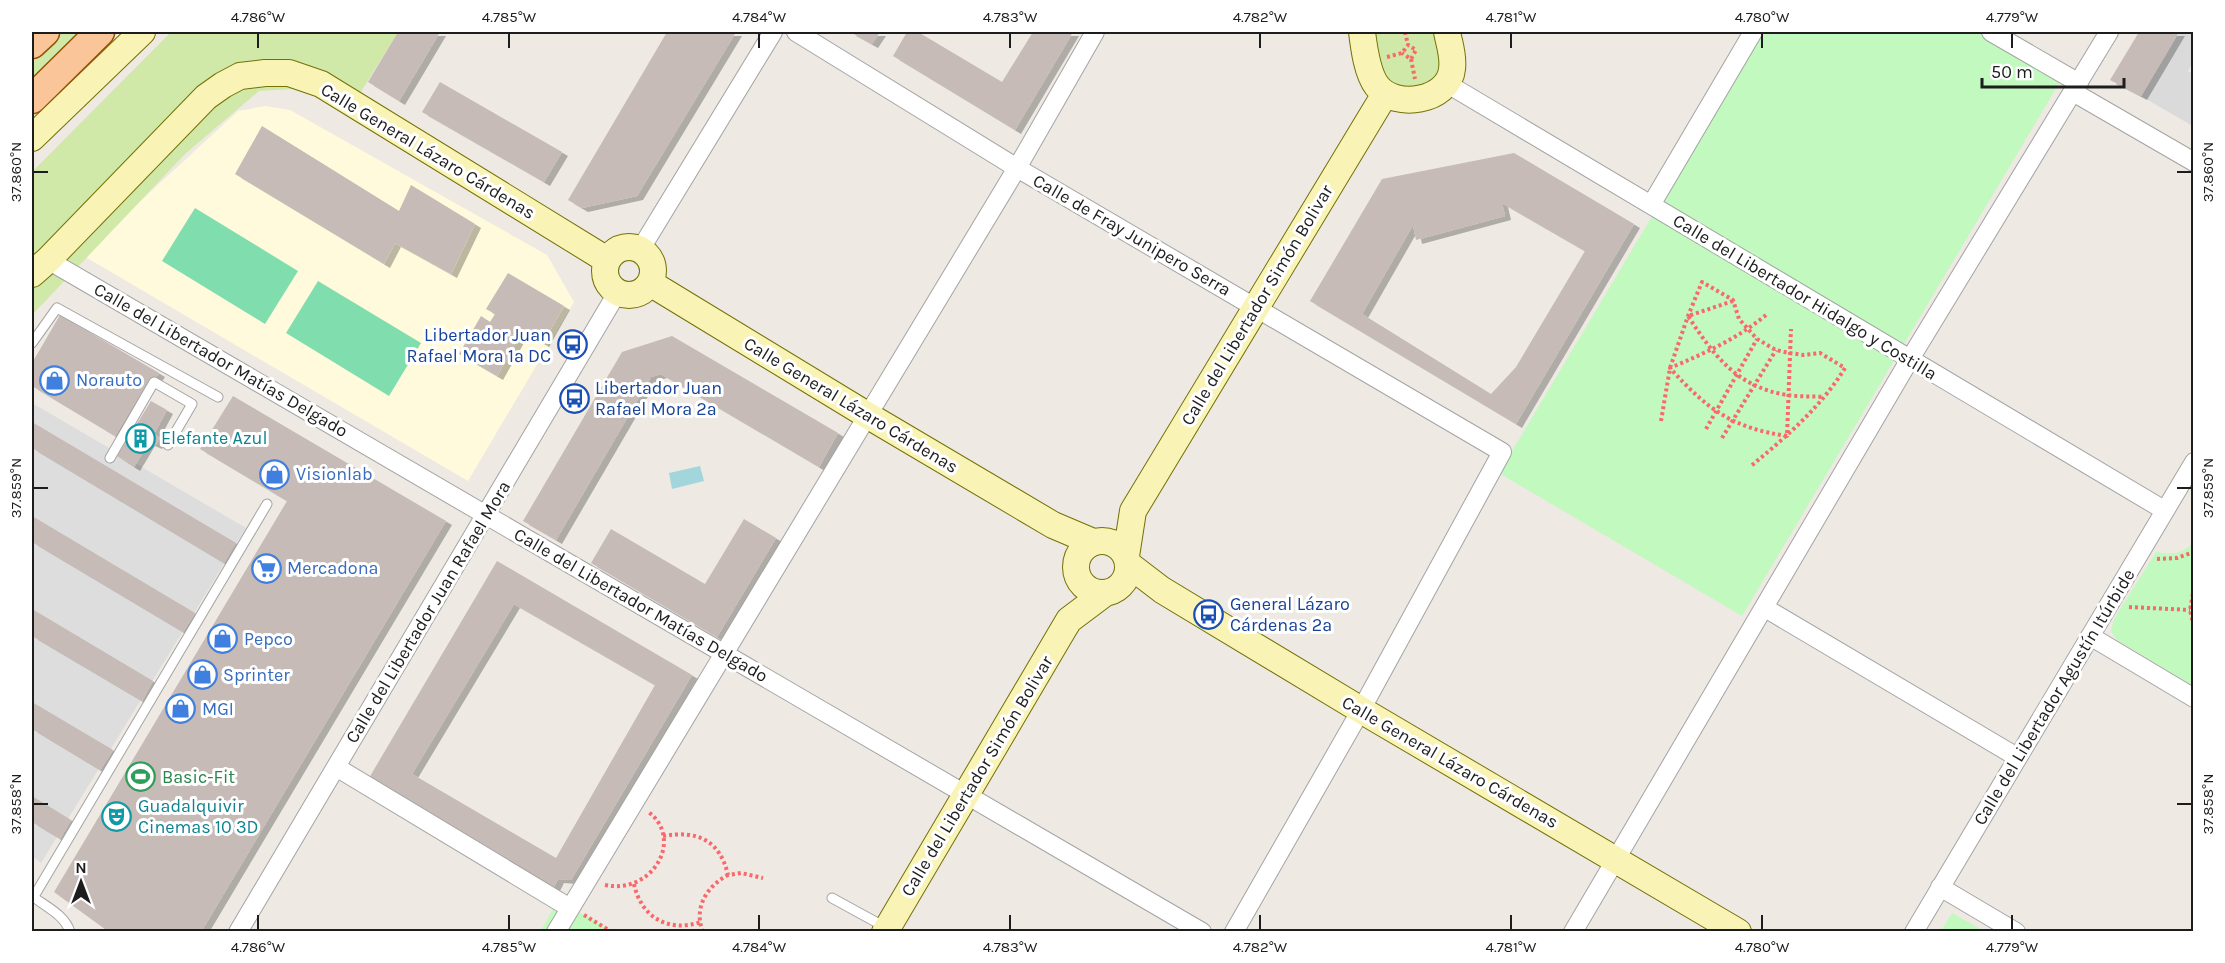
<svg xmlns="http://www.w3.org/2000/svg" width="2225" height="963" font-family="Karla,sans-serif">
<defs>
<filter id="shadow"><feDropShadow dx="6" dy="4" stdDeviation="0" flood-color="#0004"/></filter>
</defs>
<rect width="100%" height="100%" fill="#eee9e3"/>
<path fill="#dbdada" d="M2179,32H2193V62L2188,71L2193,74L2194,121L2191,125L2141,96Z"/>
<path fill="#fffadb" d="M265,106L290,110L547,255L574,302L468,481L82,255L238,111Z"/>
<path fill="#d0e9a8" d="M63,32H84L32,82V63Z
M171,32H398L349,111L308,88L259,91L185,154L34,313L32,311V172Z
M1376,32H1435C1439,47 1447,67 1434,80C1429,85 1417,87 1411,90C1405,88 1397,86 1392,83C1379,74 1375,46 1376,32Z"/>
<path fill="#c1f9bf" d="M1762,32H2002L2067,70L1742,616L1499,473Z
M2193,543V686L2117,640L2111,631L2114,619L2156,552C2172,555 2182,554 2193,543Z
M558,900L612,931L540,932Z
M1952,913L1984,931H1941Z"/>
<path fill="#80deae" d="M195,208L298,271L265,324L162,261Z
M318,281L421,343L389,396L286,333Z"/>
<path fill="#ddd" d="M32,403L246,528L41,863L32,856Z"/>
<path fill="#a3d6dc" d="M700,466L704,481L672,489L669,473Z"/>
<path fill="#c6bbb6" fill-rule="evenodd" filter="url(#shadow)" d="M398,32H440L399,101L368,82Z
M667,32H736L637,196L582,208L568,200Z
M850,32H880L872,44Z
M907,32H918L1002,82L1033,32H1073L1015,130L893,56Z
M2139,32H2179L2141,96L2110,80Z
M440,82L562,152L544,182L422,112Z
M262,126L399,211L411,185L475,224L451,274L395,243L384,264L235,174Z
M1514,153L1634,224L1516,424L1310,301L1382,179ZM1502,203L1585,251L1516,367L1491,394L1362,314L1413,225L1416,240L1505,216Z
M508,273L564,306L543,343L515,327L511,334L518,339L497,376L459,354L481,316L490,322L495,314L486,309Z
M60,315L159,373L155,379L151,376L115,436L32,386V363Z
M672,336L838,433L819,467L661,374L651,377L556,540L523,521L622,352Z
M233,396L446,521L201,932H109L54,892L287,501L200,449Z
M151,401L167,410L154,434L160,438L156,445L149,442L134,467L117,456Z
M32,422L236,543L224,563L32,448Z
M32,516L195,613L183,632L32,542Z
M744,519L776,538L717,637L591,563L611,529L705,584Z
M497,561L692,675L571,880L558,879L554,887L369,778ZM514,604L655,685L556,858L412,774Z
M32,609L153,681L142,701L32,636Z
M32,702L113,750L100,770L32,729Z
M32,796L71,820L60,839L32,822Z"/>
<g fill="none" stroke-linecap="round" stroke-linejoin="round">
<defs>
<path id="lane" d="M32,343L57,308L218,397
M110,458L154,382L192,404L168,445
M32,896C45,906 65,915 70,932
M33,898L267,504
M832,898L885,927"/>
<path id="street" d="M796,32L1017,168L1502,452L1361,710L1234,932
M1991,32L2079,83
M1446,83L2164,510
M2073,92L2194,162
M1651,205L1753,32
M640,250L773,32
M48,260L1202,932
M1765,608L2017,757
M2090,636L2194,698
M336,767L570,908
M1940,887L2016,932
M238,932L617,293
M556,932L1017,168L1095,32
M1573,932L1910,359L2109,32
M1914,932L2194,462"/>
<path id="secondary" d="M1362,32C1364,48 1367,73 1377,86C1395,110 1449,101 1452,69C1454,56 1449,43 1447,32
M32,138L142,32
M605 271a24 24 0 1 1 48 0a24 24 0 1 1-48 0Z
M32,274L48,260L206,97L223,85L240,76L265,73H289L321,84L607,260
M650,283L867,415L1053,525L1093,542
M1076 567a26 26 0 1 1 52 0a26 26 0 1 1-52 0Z
M1126,556L1133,511L1385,94
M1128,564L1162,590L1361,710L1738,932
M885,932L1063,630L1069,620L1105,593"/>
<path id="primary" d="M32,44L45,32
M32,99L100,32"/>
</defs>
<use href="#lane" stroke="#a4a4a4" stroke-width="11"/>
<use href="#street" stroke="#a4a4a4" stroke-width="20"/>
<use href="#secondary" stroke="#737105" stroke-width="28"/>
<use href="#primary" stroke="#955200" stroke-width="31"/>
<path stroke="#f9686b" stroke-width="4" stroke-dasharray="3 3" stroke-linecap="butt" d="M1405,32L1408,45
M1387,57L1402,53L1408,45L1416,50L1411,59L1402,53
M1411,59L1415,79
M1733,301L1688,316C1714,356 1737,387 1787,395C1799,397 1812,396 1824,397
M1766,315C1737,339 1705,353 1670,368C1707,409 1732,428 1787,436L1791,329
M1661,421L1670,368L1688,316L1702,282L1733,300L1739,319L1757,339L1776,350L1789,353L1804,355L1820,353L1845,368C1821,407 1786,437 1751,466
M1706,429L1757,339
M1722,438L1776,350
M2157,559L2177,558L2194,552
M2194,588L2190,610L2194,627
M2129,607L2190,610
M663,836C697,830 720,840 728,875L741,873L763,878
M634,884C641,917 668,933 701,922
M605,885C654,895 685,837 647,811
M584,915L612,932
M703,932C693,908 707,886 728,875"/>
<use href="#lane" stroke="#fff" stroke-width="9"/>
<use href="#street" stroke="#fff" stroke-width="18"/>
<use href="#secondary" stroke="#f9f4b6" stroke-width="26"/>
<use href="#primary" stroke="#fbc59a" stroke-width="28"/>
</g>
<path fill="none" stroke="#1d1d1d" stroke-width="2" d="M258,33V48M509,33V48M759,33V48M1010,33V48M1260,33V48M1511,33V48M1762,33V48M2012,33V48M33,172H48M2177,172H2192M33,488H48M2177,488H2192M33,804H48M2177,804H2192M258,915V930M509,915V930M759,915V930M1010,915V930M1260,915V930M1511,915V930M1762,915V930M2012,915V930"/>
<defs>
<symbol id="bus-ring" viewBox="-11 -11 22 22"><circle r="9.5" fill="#fff" stroke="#1a4fb4" stroke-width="1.5"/><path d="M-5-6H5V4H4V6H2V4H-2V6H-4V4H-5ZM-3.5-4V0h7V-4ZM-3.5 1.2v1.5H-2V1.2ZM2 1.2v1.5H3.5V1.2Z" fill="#1a4fb4"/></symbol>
<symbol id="shop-ring" viewBox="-11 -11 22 22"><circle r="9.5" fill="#fff" stroke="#3f7fe0" stroke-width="1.5"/><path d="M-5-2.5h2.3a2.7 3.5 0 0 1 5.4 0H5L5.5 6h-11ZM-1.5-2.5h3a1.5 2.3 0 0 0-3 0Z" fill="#3f7fe0"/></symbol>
<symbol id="building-ring" viewBox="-11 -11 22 22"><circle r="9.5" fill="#fff" stroke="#0f9aa8" stroke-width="1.5"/><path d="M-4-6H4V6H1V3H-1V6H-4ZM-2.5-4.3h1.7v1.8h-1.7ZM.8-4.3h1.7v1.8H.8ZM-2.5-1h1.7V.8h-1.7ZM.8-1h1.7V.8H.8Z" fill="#0f9aa8"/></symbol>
<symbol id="supermarket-ring" viewBox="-11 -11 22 22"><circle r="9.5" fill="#fff" stroke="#3f7fe0" stroke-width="1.5"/><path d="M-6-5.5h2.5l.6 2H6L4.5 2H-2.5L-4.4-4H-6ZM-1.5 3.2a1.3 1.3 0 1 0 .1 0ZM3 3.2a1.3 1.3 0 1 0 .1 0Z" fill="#3f7fe0"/></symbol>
<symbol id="stadium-ring" viewBox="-11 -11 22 22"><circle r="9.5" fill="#fff" stroke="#2e9e5b" stroke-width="1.5"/><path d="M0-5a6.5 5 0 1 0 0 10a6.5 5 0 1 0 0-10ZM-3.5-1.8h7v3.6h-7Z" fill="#2e9e5b"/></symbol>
<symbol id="theatre-ring" viewBox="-11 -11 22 22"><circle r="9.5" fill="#fff" stroke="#0f9aa8" stroke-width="1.5"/><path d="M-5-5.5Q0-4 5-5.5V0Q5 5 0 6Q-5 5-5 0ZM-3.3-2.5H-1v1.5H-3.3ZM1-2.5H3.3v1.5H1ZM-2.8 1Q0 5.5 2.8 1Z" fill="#0f9aa8"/></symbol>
</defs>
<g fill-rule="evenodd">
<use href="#bus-ring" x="556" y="328" width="33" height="33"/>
<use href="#shop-ring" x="38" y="364" width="33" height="33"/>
<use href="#bus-ring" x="558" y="382" width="33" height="33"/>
<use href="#building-ring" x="124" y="422" width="33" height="33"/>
<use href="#shop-ring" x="258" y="458" width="33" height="33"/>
<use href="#supermarket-ring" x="250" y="552" width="33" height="33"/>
<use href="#bus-ring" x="1192" y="598" width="33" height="33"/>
<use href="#shop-ring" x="206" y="622" width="33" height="33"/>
<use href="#shop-ring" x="186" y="658" width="33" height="33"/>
<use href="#shop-ring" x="164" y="692" width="33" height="33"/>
<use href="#stadium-ring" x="124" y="760" width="33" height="33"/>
<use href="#theatre-ring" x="100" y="800" width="33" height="33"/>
</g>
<g text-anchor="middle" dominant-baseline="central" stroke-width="6" stroke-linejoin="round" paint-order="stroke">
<g font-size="18" fill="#1d1d1d" stroke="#fff">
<text transform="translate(428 151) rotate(31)">Calle General Lázaro Cárdenas</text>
<text transform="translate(1132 235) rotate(30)">Calle de Fray Junipero Serra</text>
<text transform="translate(1805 297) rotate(31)">Calle del Libertador Hidalgo y Costilla</text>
<text transform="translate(1257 305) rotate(-59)">Calle del Libertador Simón Bolivar</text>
<text transform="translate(221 360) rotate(30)">Calle del Libertador Matías Delgado</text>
<text transform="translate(851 405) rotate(31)">Calle General Lázaro Cárdenas</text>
<text transform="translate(641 605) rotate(30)">Calle del Libertador Matías Delgado</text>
<text transform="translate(428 612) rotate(-59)">Calle del Libertador Juan Rafael Mora</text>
<text transform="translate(2054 697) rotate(-59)">Calle del Libertador Agustín Itúrbide</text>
<text transform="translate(1450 762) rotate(30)">Calle General Lázaro Cárdenas</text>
<text transform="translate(977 776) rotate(-59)">Calle del Libertador Simón Bolivar</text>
</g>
<g font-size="18" fill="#164399" stroke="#fff" text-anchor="start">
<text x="551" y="335" text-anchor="end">Libertador Juan<tspan x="551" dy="21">Rafael Mora 1ª DC</tspan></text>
<text x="595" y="388">Libertador Juan<tspan x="595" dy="21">Rafael Mora 2ª</tspan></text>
<text x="1230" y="604">General Lázaro<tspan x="1230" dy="21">Cárdenas 2ª</tspan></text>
</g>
<g font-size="18" fill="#366cbe" stroke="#fff" text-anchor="start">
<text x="76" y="380">Norauto</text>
<text x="296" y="474">Visionlab</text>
<text x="287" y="568">Mercadona</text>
<text x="244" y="639">Pepco</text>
<text x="223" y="675">Sprinter</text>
<text x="202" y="709">MGI</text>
</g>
<g font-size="18" fill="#0d838f" stroke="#fff" text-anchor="start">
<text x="161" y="438">Elefante Azul</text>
<text x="138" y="806">Guadalquivir<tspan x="138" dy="21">Cinemas 10 3D</tspan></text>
</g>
<g font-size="18" fill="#27864d" stroke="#fff" text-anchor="start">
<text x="162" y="777">Basic-Fit</text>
</g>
</g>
<rect width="2225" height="963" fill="none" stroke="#ffffff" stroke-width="66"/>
<g transform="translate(81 882)" stroke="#ffffff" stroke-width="4.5" paint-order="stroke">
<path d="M0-4.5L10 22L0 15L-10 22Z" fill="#1d1d1d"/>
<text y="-9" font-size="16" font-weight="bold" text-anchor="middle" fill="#1d1d1d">N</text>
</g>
<path d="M1982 78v9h142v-9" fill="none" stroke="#1d1d1d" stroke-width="3"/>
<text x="1991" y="78" font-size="18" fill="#1d1d1d" stroke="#ffffff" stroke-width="4.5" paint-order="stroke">50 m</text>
<rect x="33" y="33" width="2159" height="897" fill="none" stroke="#1d1d1d" stroke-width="2"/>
<g font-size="15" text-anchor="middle" fill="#1d1d1d">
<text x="258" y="22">4.786°W</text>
<text x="509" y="22">4.785°W</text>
<text x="759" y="22">4.784°W</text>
<text x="1010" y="22">4.783°W</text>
<text x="1260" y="22">4.782°W</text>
<text x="1511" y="22">4.781°W</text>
<text x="1762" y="22">4.780°W</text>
<text x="2012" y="22">4.779°W</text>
<text transform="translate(16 172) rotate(-90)" y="5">37.860°N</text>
<text transform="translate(2208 172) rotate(-90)" y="5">37.860°N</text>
<text transform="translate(16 488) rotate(-90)" y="5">37.859°N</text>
<text transform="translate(2208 488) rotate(-90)" y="5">37.859°N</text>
<text transform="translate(16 804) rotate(-90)" y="5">37.858°N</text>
<text transform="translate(2208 804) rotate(-90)" y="5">37.858°N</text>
<text x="258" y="952">4.786°W</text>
<text x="509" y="952">4.785°W</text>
<text x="759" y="952">4.784°W</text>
<text x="1010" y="952">4.783°W</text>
<text x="1260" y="952">4.782°W</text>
<text x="1511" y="952">4.781°W</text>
<text x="1762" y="952">4.780°W</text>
<text x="2012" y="952">4.779°W</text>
</g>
</svg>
